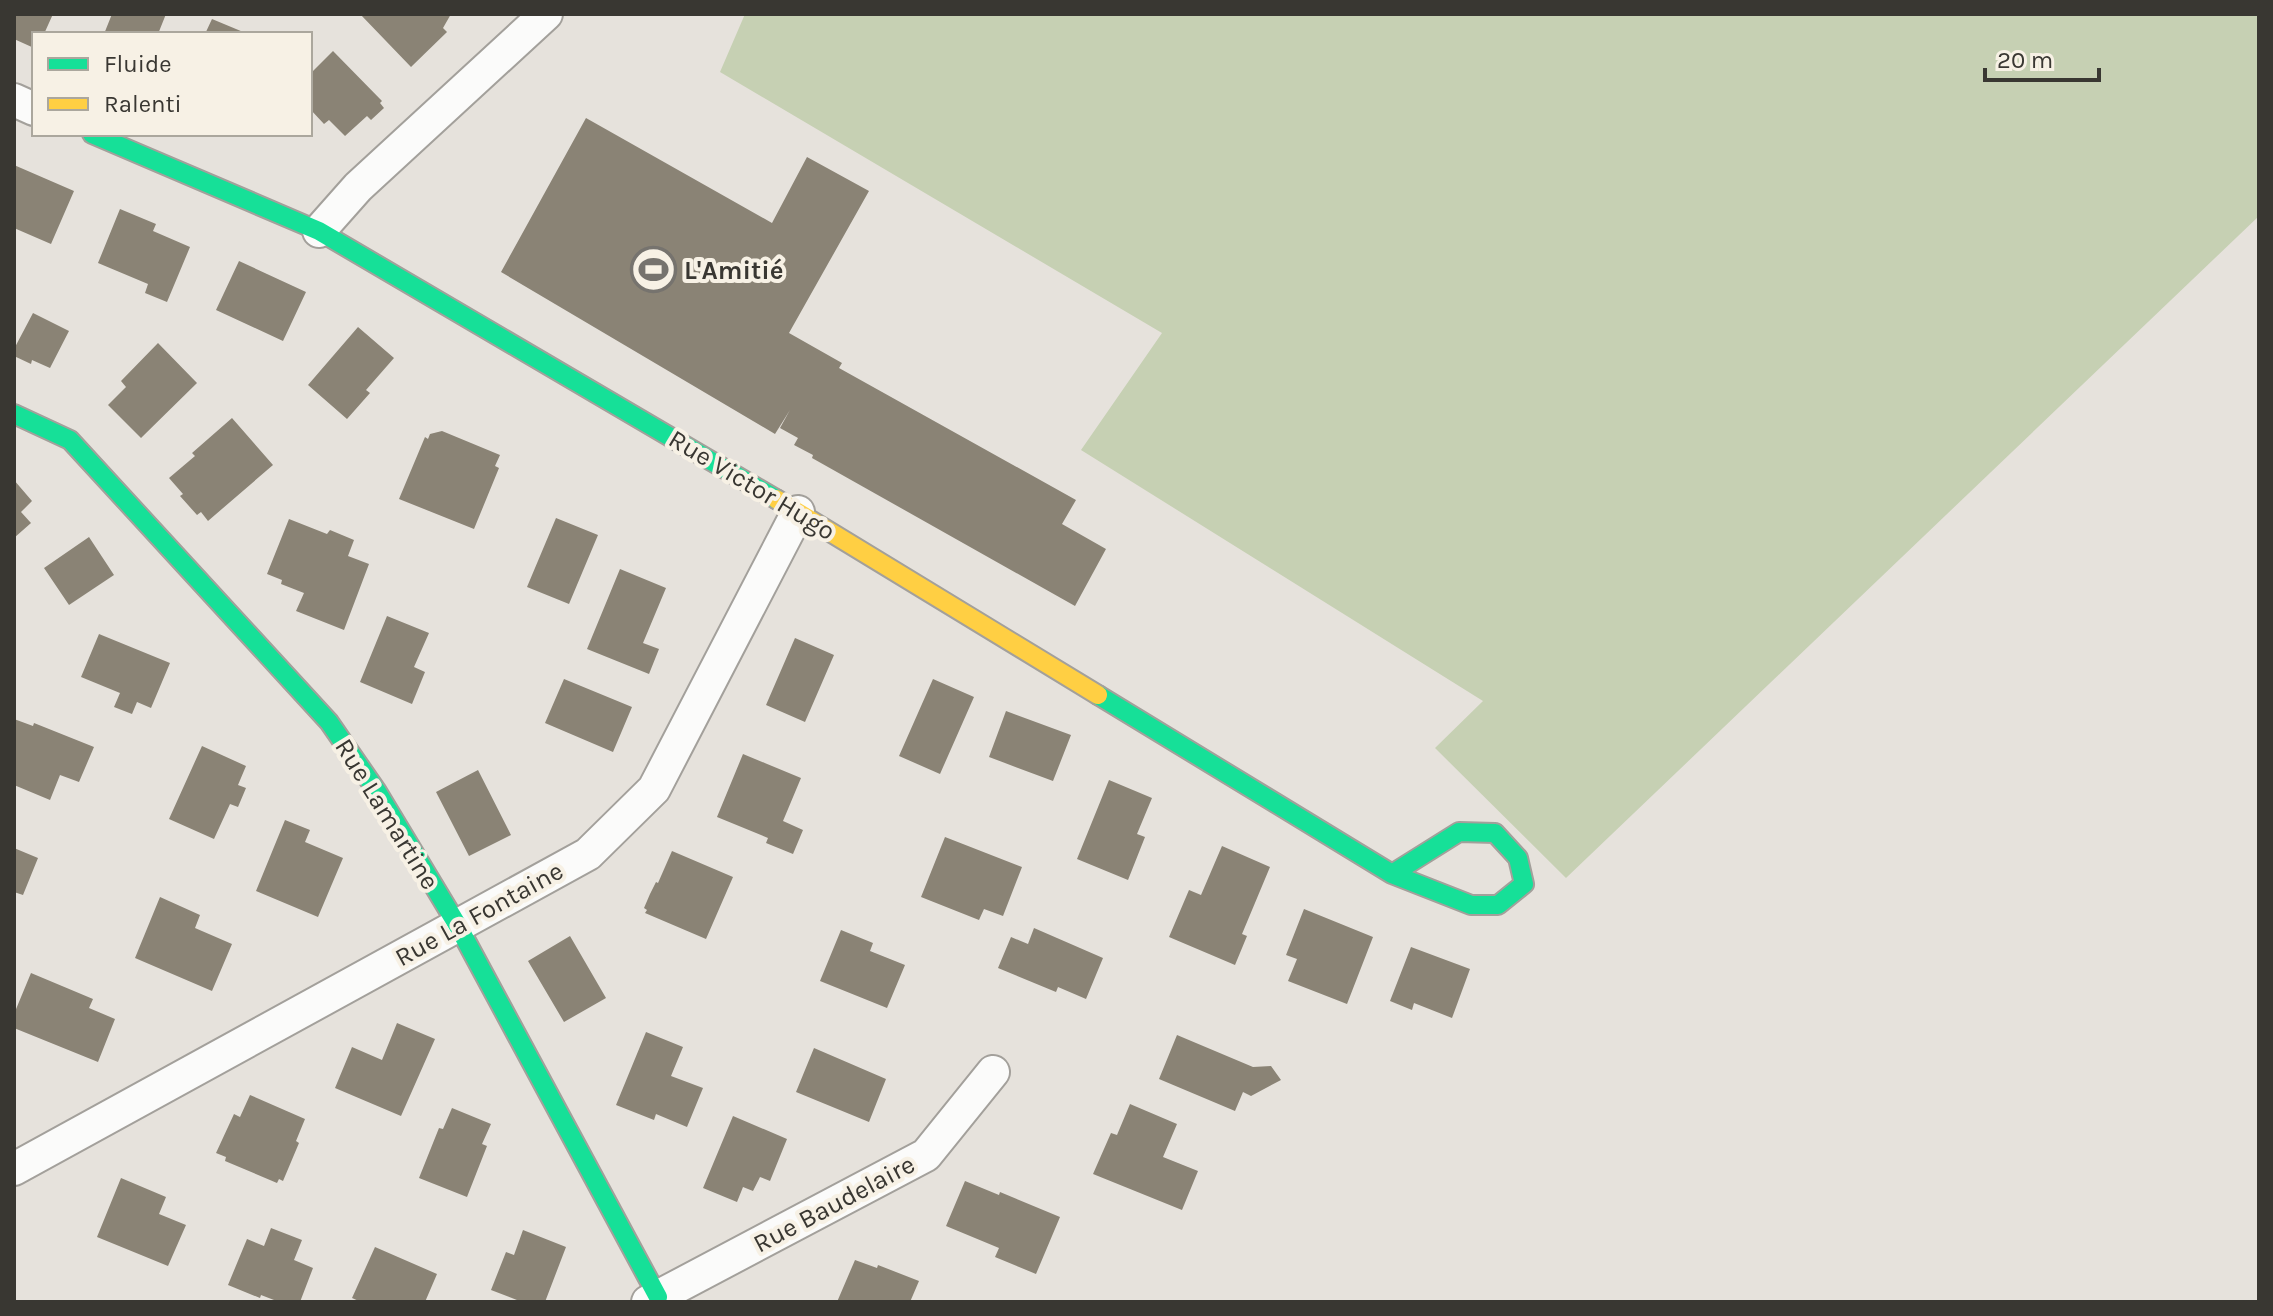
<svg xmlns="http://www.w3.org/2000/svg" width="2273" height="1316" font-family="Karla,sans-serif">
<rect width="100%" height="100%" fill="#e6e2dc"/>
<path fill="#c6d0b3" d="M745,14H2259V216L1566,878L1435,748L1483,701L1081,450L1162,333L720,72Z"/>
<path fill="#8a8375" d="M14,14H53L44,34H34V48L14,39Z
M112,14H166L158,34H104Z
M360,14H451L443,28L447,32L411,67Z
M212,19L248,34H205Z
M333,51L382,101L380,103L384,108L371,120L367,116L345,136L329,120L324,124L310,109V74Z
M586,118L772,223L807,157L869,191L789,333L842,363L839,368L1076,500L1062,524L1106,549L1075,606L812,458L813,455L794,445L798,438L780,428L790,410L775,434L501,272Z
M14,165L74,191L51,244L14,228Z
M120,209L156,224L153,231L190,247L167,302L145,293L148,284L98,263Z
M239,261L306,292L283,341L216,310Z
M33,313L69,331L50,368L32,360L31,364L14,356V349Z
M358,327L394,358L366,390L370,393L347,419L308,385Z
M158,343L197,383L141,438L108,405L126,387L121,381Z
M232,418L273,465L208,521L201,512L197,515L180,496L183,494L169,478L195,456L192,453Z
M442,431L500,455L495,466L499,468L474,529L399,499L425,437L428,439L430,434Z
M14,480L32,501L21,512L31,523L14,538Z
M556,518L598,535L569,604L527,587Z
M289,519L327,534L330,530L354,540L348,556L369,564L344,630L296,611L304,593L281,584L282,580L267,574Z
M89,537L114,575L69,605L44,568Z
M620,569L666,588L643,643L659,649L649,674L587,649Z
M387,616L429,633L414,667L425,672L412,704L360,682Z
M99,634L170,663L151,708L137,702L132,714L114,707L120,693L81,677Z
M795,638L834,655L805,722L766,705Z
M564,679L632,707L613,752L545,723Z
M933,679L974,697L940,774L899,756Z
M1006,711L1071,735L1053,781L989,757Z
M14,719L33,726L34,723L94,747L79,782L60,775L50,800L14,785Z
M202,746L246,766L238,785L246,788L238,807L230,804L214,839L169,819Z
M743,754L801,778L783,821L803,830L793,854L766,843L768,838L717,817Z
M478,770L511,835L469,856L436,792Z
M1109,780L1152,798L1137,834L1145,837L1128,880L1077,859Z
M285,820L310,830L305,842L343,858L318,917L256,891Z
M945,837L1022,867L1003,916L984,909L979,920L921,897Z
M1222,846L1270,867L1242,934L1247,936L1235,965L1169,937L1189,890L1201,895Z
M14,848L38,858L23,895L14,892Z
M672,851L733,877L706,939L645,913L647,910L644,908L650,894L656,882L658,883Z
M160,897L200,915L195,928L232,944L212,991L135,958Z
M1304,909L1373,937L1347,1004L1288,981L1297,959L1286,955Z
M1034,928L1103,958L1086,999L1058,987L1056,992L998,968L1011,937L1028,944Z
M841,930L873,943L870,951L905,965L887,1008L820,981Z
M570,936L606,998L564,1022L528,961Z
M1411,947L1470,969L1452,1018L1414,1003L1412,1010L1390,1001Z
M31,973L93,999L89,1008L115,1019L98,1062L14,1028V1014Z
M397,1023L435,1039L401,1116L335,1088L352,1047L382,1060Z
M646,1032L683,1047L671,1076L703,1088L687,1127L656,1114L654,1120L616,1105Z
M1177,1035L1253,1067L1271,1066L1281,1080L1251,1096L1243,1092L1235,1111L1159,1079Z
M814,1048L886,1079L869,1122L796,1092Z
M250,1095L305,1119L296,1141L299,1143L283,1181L279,1179L277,1183L225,1161L226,1157L216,1153L234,1114L240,1117Z
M1130,1104L1177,1124L1163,1157L1198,1171L1182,1210L1093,1174L1111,1133L1117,1135Z
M452,1108L491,1124L482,1144L487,1146L467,1197L419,1178L439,1128L443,1129Z
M733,1116L787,1139L770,1181L760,1177L753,1191L743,1187L737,1202L703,1188Z
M121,1178L166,1197L159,1214L186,1225L168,1266L97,1237Z
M965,1181L999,1195L1000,1192L1060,1217L1036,1274L995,1257L999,1248L946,1226Z
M271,1228L302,1240L294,1260L313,1268L300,1302H273L274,1300L261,1295L260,1298L228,1285L247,1239L264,1246Z
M523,1230L566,1247L545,1302H522L491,1290L506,1252L514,1255Z
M375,1247L437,1274L425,1302H361L352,1298Z
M855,1260L877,1268L878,1265L919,1281L910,1302H837Z"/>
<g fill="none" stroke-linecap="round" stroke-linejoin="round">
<defs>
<path id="street" d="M14,100L34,109
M319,231L358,187L546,14
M14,1169L588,854L654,789L798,512
M648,1302L926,1155L993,1072"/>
<path id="fast" d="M92,134L319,231L776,499
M14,414L70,440L329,722L376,790L458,926L658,1297
M1098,695L1392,874L1459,832L1495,833L1518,858L1524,884L1498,905H1471L1392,874"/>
<path id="slow" d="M776,499L1098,695"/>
</defs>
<use href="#street" stroke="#a3a09b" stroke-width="36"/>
<use href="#fast" stroke="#a3a09b" stroke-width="22"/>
<use href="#slow" stroke="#a3a09b" stroke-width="22"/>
<use href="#street" stroke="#fbfbfa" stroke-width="32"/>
<use href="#fast" stroke="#16e098" stroke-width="18"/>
<use href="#slow" stroke="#ffcf43" stroke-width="18"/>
</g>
<defs>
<symbol id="stadium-ring" viewBox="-11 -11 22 22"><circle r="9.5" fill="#f7f1e5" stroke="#76736e" stroke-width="1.5"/><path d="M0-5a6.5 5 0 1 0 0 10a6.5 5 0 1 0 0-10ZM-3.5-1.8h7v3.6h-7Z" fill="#76736e"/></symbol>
</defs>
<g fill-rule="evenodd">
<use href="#stadium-ring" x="628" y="244" width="51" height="51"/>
</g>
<g text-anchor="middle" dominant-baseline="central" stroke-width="8" stroke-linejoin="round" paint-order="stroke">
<g font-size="26" font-weight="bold" fill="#393732" stroke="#f7f1e5" text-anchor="start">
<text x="684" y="270">L'Amitié</text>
</g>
<g font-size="26" fill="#393732" stroke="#f7f1e5">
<text transform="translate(752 485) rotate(31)">Rue Victor Hugo</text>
<text transform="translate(387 814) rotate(58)">Rue Lamartine</text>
<text transform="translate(479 914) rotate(-29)">Rue La Fontaine</text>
<text transform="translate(834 1204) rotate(-28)">Rue Baudelaire</text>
</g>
</g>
<rect width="2273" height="1316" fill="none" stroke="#393732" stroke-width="32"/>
<rect x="32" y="32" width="280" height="104" fill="#f7f1e5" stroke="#aba79d" stroke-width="2"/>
<rect x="48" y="58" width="40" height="12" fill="#16e098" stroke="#aba79d" stroke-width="2"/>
<text x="104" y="72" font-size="24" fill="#393732">Fluide</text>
<rect x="48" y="98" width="40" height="12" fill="#ffcf43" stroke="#aba79d" stroke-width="2"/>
<text x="104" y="112" font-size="24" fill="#393732">Ralenti</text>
<path d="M1985 68v12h114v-12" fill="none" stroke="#393732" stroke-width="4"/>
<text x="1997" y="68" font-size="24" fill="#393732" stroke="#f7f1e5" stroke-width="6" paint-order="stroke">20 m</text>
</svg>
